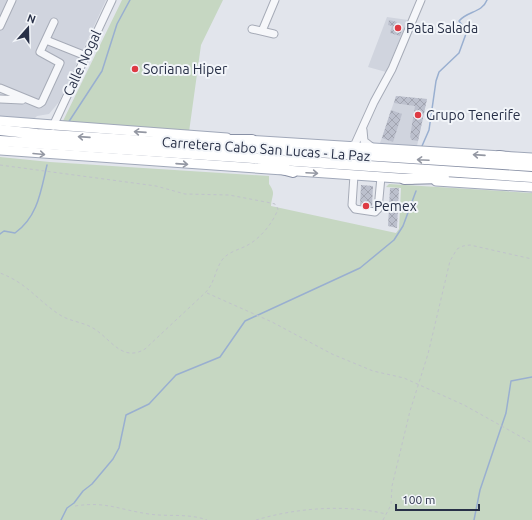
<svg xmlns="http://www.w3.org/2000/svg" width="532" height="520" font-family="Ubuntu,sans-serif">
<defs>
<pattern id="building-cross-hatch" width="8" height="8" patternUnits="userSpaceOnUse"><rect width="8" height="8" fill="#bcc0cd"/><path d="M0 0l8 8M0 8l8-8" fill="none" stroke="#a2a5b1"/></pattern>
</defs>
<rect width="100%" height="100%" fill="#e2e5ec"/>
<path fill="#d0d4de" d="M0,0H106L59,102L49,114L37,116L33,120L0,116Z
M387,17L408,20L386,72L368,67Z
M396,96L427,99L417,146L380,143Z"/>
<path fill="#c6d7c2" d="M122,0H223L201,45L189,132L62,123Z
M0,157L50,162L269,176V184C276,194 272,194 271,206L396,233L399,229L401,188L386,187L389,184L532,193V520H0Z"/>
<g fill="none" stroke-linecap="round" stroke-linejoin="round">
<path stroke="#99afd0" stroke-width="1.5" d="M68,123L102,71L117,24L130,0
M422,146L429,130L436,81L439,72L459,53L467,31L459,21C467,11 482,13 487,0
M0,234L4,231L15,233C38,217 41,190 47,165
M61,520L67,508L74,503L83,491L92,484L113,459L119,448L126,415L149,404L176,375L220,357L245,321L360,268L394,240L403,226L416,191
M474,520L480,490L506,413L511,381L532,377"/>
</g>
<path fill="url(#building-cross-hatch)" d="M389,20L397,22L395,26L403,28L400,36L390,33L392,26L388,25Z
M396,96L427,99L418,141L412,140L410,137L415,106L394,103Z
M391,110L402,114L393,142L382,138Z
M361,185L373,186L372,206L360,205Z
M390,188H399L397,228L388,226Z"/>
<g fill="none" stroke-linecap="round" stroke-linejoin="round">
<defs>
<path id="minor" d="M0,26L12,0
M252,29L274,34
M262,31L275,0
M46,40L86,56
M0,88L39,104L42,102L60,63L40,52L54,22
M0,99L22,100
M53,126L112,0
M363,130L364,141L373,148
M351,146L355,144L374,102L392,69L421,0
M354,175L352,205L355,209L375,212L378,209L381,177"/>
<path id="major" d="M0,121L227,138
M246,140L532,158
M0,150L412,179
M436,181L532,187"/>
<path id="highway" d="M0,130L37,134L532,166
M220,140H252
M0,141L532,177
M499,156L522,160
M263,164L293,172
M404,179L444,178"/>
</defs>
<use href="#minor" stroke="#a6abb7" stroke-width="9"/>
<use href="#major" stroke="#a0a8b9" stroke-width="11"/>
<use href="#highway" stroke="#8890a5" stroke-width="12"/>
<path stroke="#c0c3cb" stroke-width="1" stroke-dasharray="3 3" stroke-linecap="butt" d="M0,165L156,186L185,194L229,195L271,203L275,204L278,209C273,223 260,239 246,246C238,250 228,252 222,260C215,270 215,282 206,292L145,349C123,362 112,341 96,330C85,322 71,322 60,315C37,300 27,283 0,273
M207,293L272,322L332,354L373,371L404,378L464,405L532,443
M75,506C106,501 120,510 149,514C168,517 188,513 207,520
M256,520C296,508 345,504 386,514
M383,520L391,505L392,486L410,411L428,354L450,261L457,249L463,246L470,245L532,259"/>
<use href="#minor" stroke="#f6f7fa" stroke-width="7"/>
<use href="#major" stroke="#fff" stroke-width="9"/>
<use href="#highway" stroke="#fff" stroke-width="10"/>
</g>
<defs><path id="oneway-shaft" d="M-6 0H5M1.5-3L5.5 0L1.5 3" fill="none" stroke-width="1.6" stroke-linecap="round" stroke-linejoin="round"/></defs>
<g stroke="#9498a3">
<use href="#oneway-shaft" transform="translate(140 132) rotate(-176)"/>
<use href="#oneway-shaft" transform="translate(84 137) rotate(-176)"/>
<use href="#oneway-shaft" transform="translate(39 154) rotate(5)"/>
<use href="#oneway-shaft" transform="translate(479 155) rotate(-176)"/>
<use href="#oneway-shaft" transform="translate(423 160) rotate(-177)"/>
<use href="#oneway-shaft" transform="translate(182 164) rotate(4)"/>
<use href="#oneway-shaft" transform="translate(312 173) rotate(3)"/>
</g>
<g fill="#de3a43" stroke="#f2f5f9" stroke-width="1.5">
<circle cx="398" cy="28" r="4"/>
<circle cx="135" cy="69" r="4"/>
<circle cx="418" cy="115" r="4"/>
<circle cx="366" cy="206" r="4"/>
</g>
<g text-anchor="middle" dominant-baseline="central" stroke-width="4" stroke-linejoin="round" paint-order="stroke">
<g font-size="14" fill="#283047" stroke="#f2f5f9" text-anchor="start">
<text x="406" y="28">Pata Salada</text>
<text x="143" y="69">Soriana Hiper</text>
<text x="426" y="115">Grupo Tenerife</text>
<text x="374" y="206">Pemex</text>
</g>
<g font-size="14" fill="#283047" stroke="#f2f5f9">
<text transform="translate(82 63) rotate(-65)">Calle Nogal</text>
<text transform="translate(266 149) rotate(4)">Carretera Cabo San Lucas - La Paz</text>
</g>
</g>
<g transform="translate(28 28) rotate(20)" stroke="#f2f5f9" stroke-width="3" paint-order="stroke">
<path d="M0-3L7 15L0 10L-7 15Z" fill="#283047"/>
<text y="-6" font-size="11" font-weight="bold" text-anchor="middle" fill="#283047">N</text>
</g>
<path d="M396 504v6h83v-6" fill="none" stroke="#283047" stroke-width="2"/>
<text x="402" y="504" font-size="12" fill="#283047" stroke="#f2f5f9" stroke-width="3" paint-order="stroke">100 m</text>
</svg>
